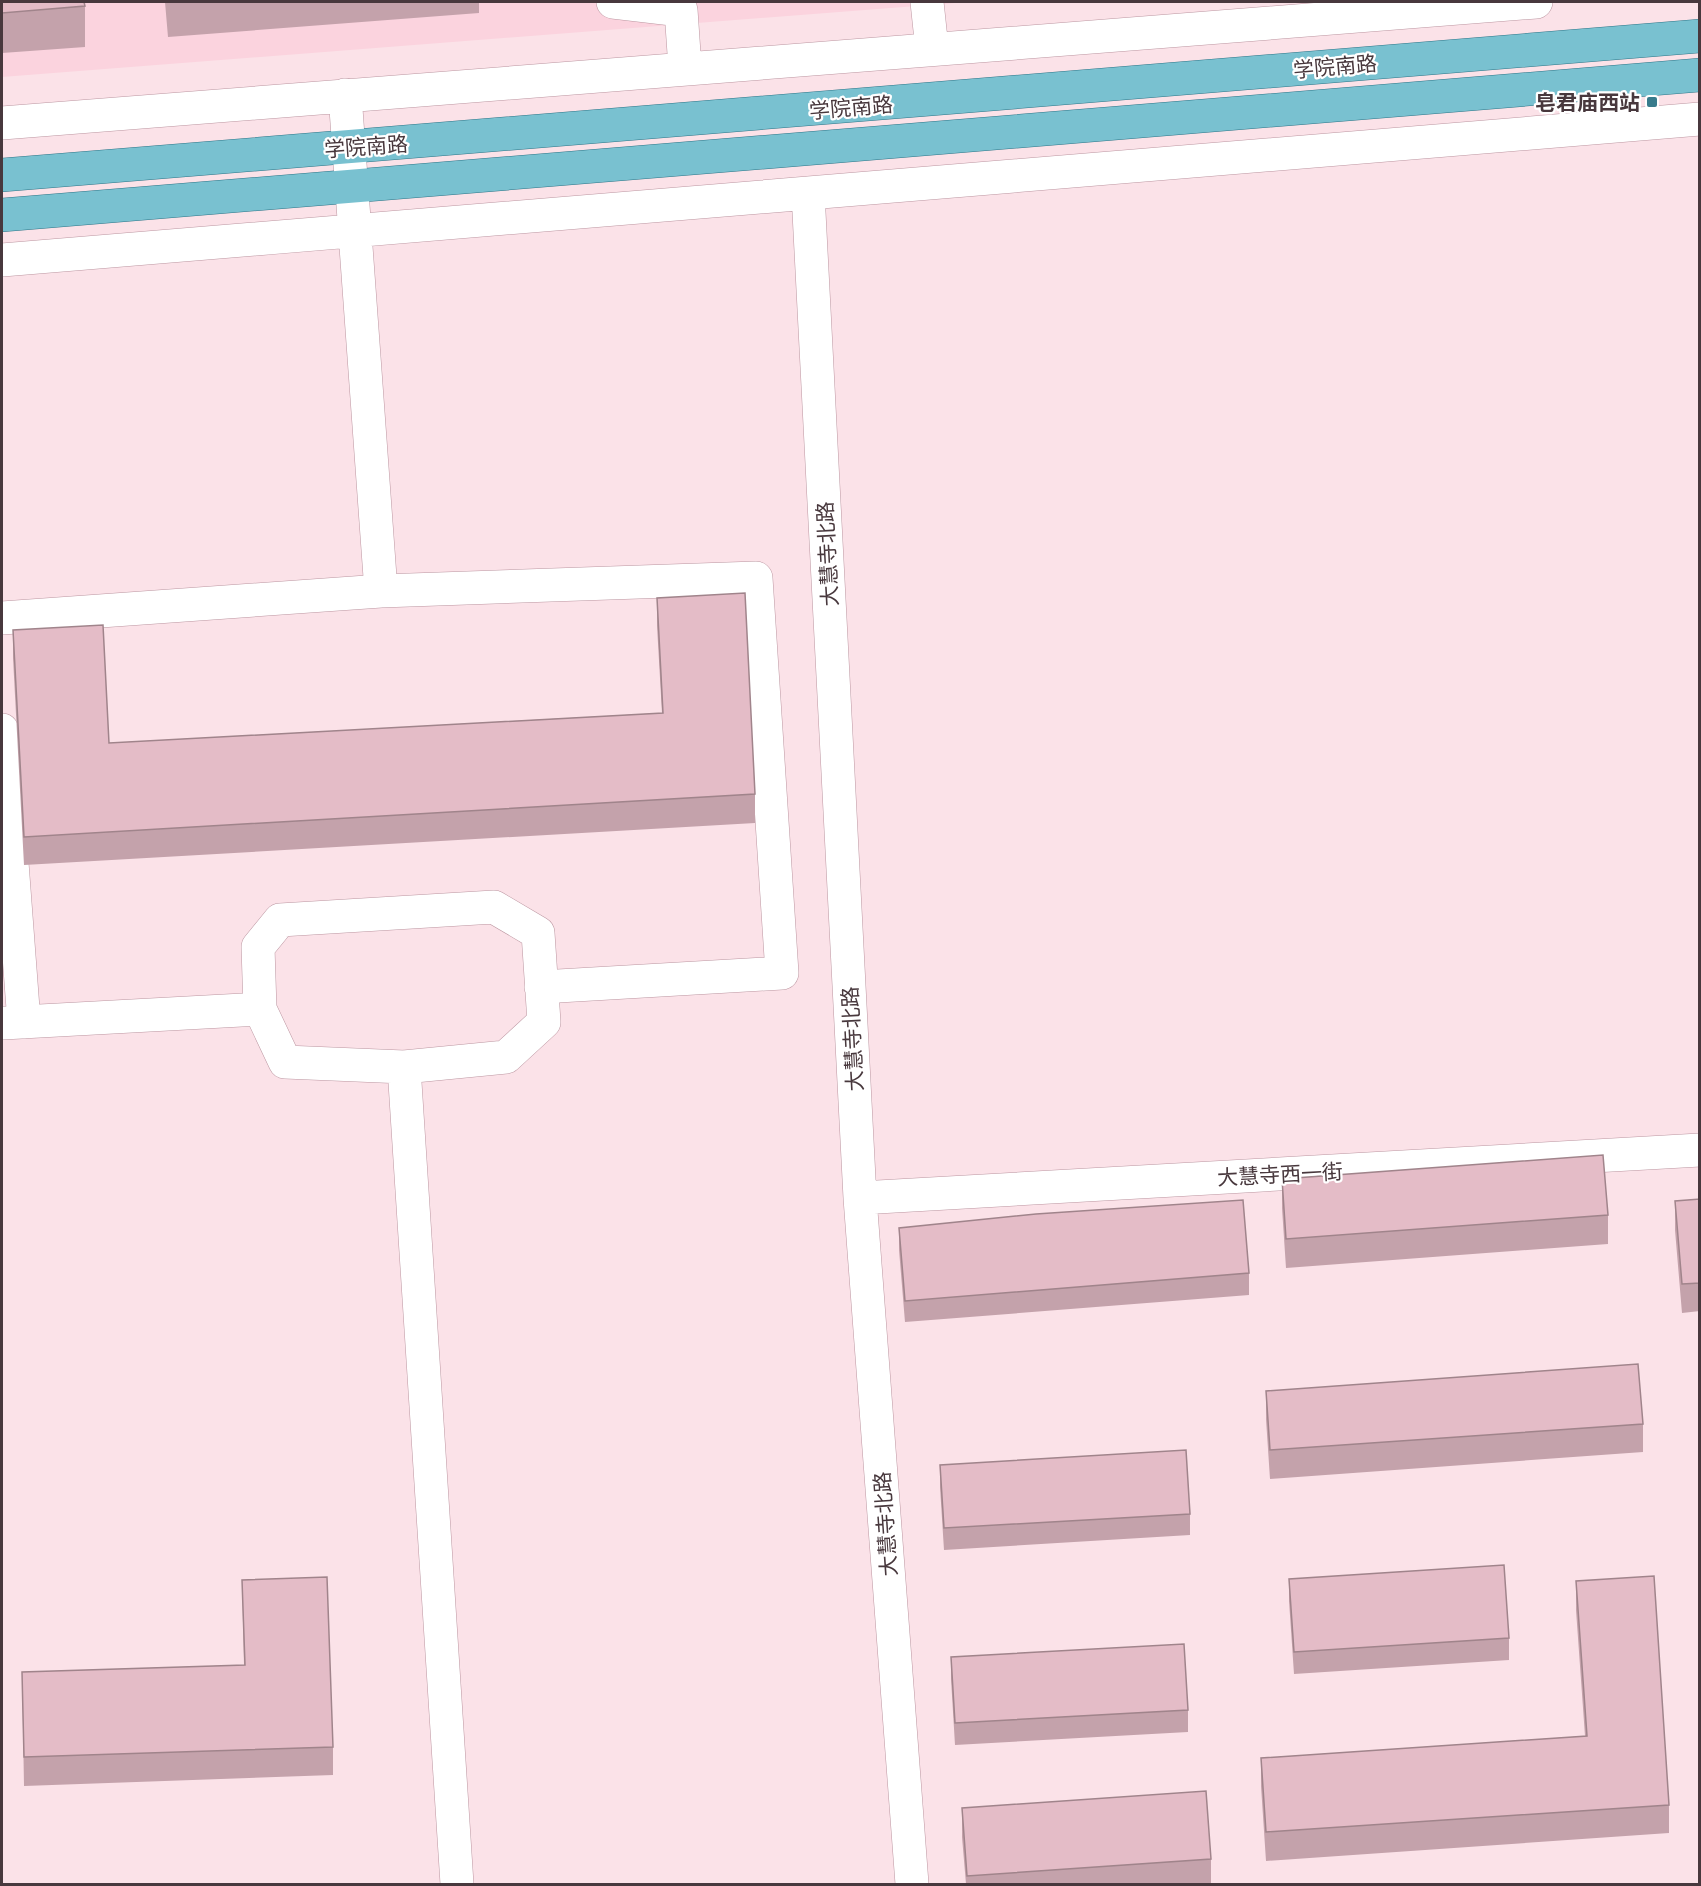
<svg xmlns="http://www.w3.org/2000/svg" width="1701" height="1886" font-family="Quicksand,'Noto Sans SC',sans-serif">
<rect width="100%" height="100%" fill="#fbe2e8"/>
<path fill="#fbd3de" d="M2,2H968L2,77Z"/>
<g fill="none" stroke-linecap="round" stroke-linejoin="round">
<defs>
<path id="minor" d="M613,2L681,10L685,68
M927,2L932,49
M345,95L381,591
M2,123L1536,2
M808,193L860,1198L912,1884
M2,260L1700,119
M2,618L381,591L756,578L782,973L541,987
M2,730L24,1022
M494,907L538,933L544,1022L506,1057L404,1067L285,1062L260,1009L258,947L280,920Z
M3,1023L260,1009
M404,1067L457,1884
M860,1198L1700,1150"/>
<path id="major" d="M2,175L1700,36
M2,215L1700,75"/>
</defs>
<use href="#minor" stroke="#bc96a1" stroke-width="34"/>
<use href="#major" stroke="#2e7688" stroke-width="34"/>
<use href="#minor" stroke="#fff" stroke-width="33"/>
<use href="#major" stroke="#79c1d0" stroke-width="33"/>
</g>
<path fill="#c4a2ab" d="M2,2L85,6V47L2,53Z
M165,2H479V13L168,37Z
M657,598L755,794V823L24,865L13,658V630L109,743L662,713L657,626Z
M1282,1179L1608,1215V1244L1286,1268L1282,1208Z
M1700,1199V1311L1682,1313L1675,1230V1201Z
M899,1228L1249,1273V1295L905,1322L899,1250Z
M1266,1391L1643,1424V1452L1270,1479L1266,1419Z
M940,1465L1190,1514V1535L944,1550L940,1487Z
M1289,1579L1509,1638V1660L1294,1674L1289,1601Z
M242,1580L333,1747V1775L24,1786L22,1672L244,1665Z
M1576,1581L1669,1805V1833L1266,1861L1261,1786V1758L1585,1736L1576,1610Z
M951,1657L1188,1710V1732L955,1745L951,1679Z
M962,1808L1211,1859V1884H966L962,1837Z"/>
<path fill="#e4bcc7" stroke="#a0848b" stroke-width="1.5" d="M2,2H84L85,6L2,13Z
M745,593L755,794L24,837L13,630L103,625L109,743L663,713L657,598Z
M1603,1155L1608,1215L1286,1239L1282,1179Z
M1700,1199V1283L1682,1284L1675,1201Z
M1243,1200L1249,1273L905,1301L899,1228L1036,1214Z
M1638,1364L1643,1424L1270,1450L1266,1391Z
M1186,1450L1190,1514L944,1528L940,1465Z
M1504,1565L1509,1638L1294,1652L1289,1579Z
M1654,1576L1669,1805L1266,1832L1261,1758L1587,1736L1576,1581Z
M327,1577L333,1747L24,1757L22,1672L245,1665L242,1580Z
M1184,1644L1188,1710L955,1723L951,1657Z
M1206,1791L1211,1859L967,1876L962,1808Z"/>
<rect fill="#387b8c" stroke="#fff" stroke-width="2" x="1646" y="96" width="12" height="12" rx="3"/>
<g text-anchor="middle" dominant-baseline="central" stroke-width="4.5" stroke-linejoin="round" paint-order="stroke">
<g font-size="21" fill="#48383d" stroke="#fff">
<text transform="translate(1335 66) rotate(-5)">学院南路</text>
<text transform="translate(851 107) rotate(-5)">学院南路</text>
<text transform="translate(366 146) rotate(-4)">学院南路</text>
<text transform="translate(827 554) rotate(-93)">大慧寺北路</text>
<text transform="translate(852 1039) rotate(-93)">大慧寺北路</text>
<text transform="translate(1280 1174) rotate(-3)">大慧寺西一街</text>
<text transform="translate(885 1524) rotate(-94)">大慧寺北路</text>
</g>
<g font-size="21" font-weight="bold" fill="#48383d" stroke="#fff" text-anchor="end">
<text x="1640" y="102">皂君庙西站</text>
</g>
</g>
<rect width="1701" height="1886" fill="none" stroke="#48383d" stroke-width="6"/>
</svg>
